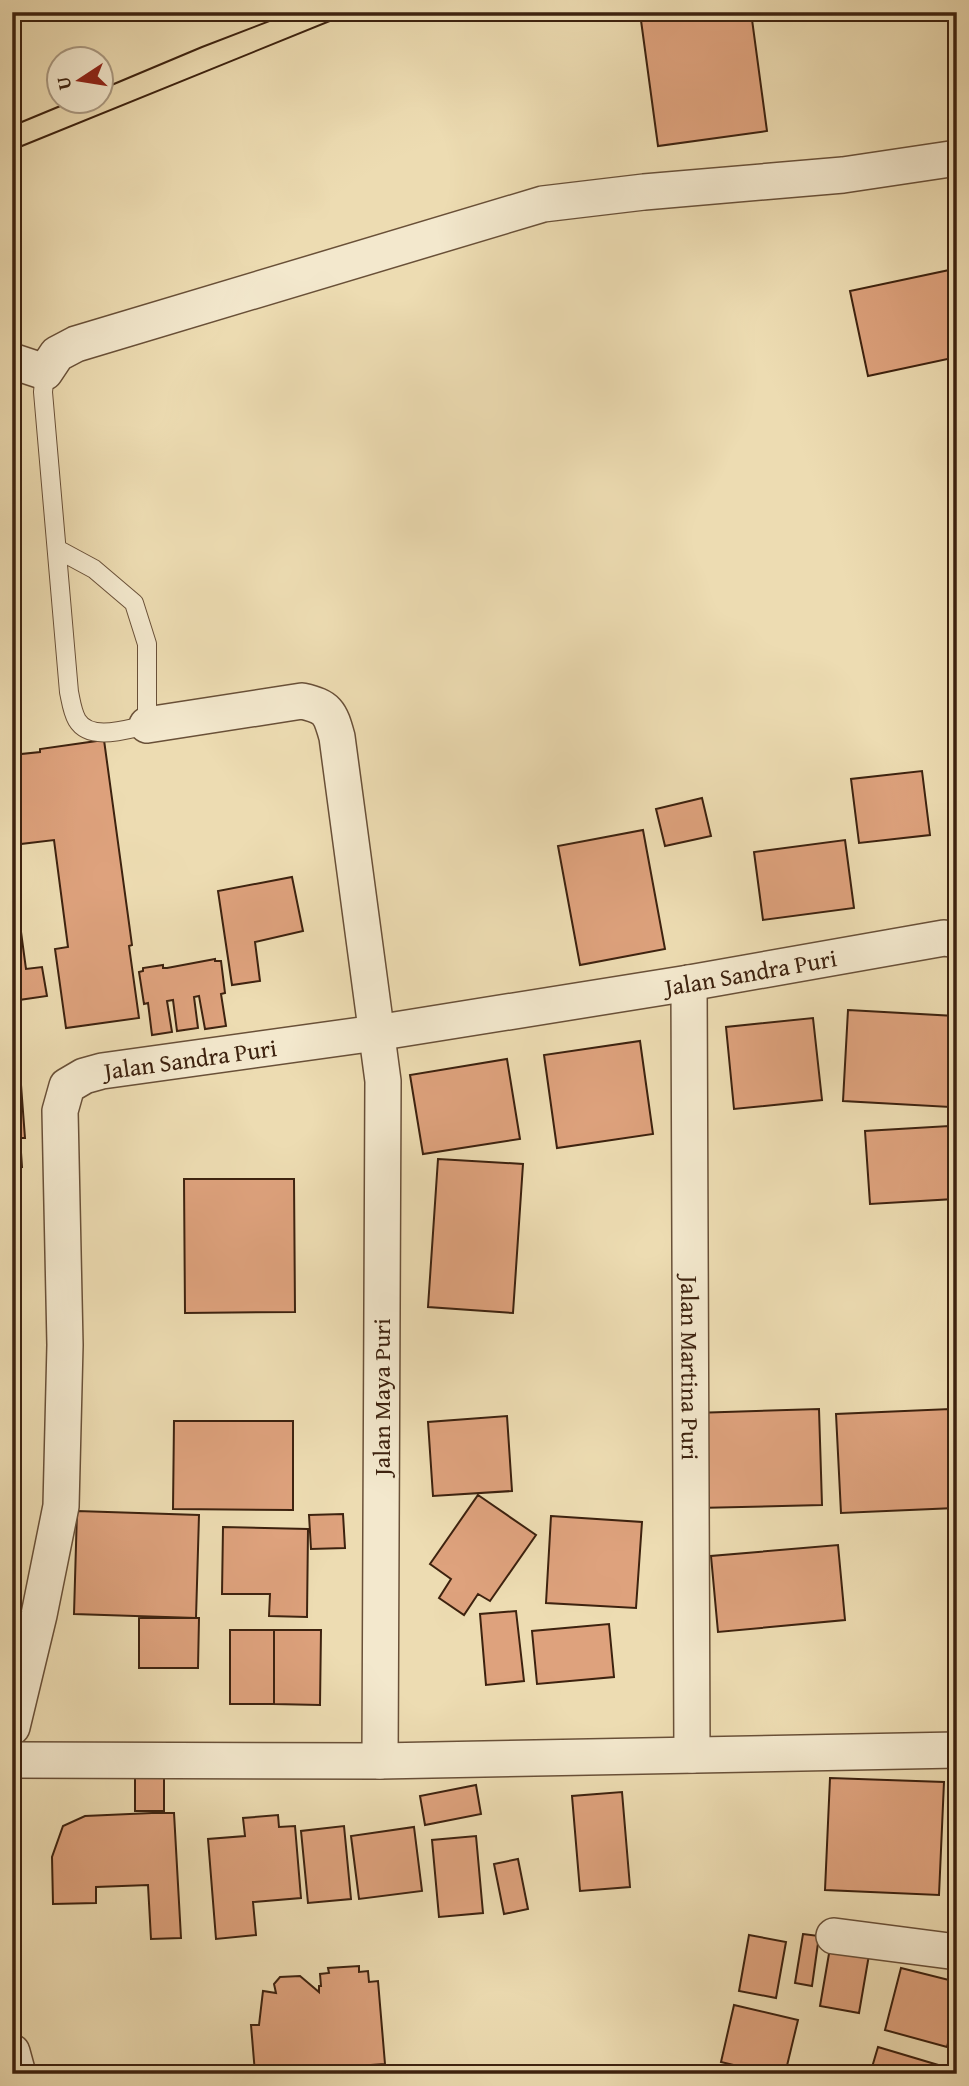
<svg xmlns="http://www.w3.org/2000/svg" width="969" height="2086" font-family="'Gentium Book Plus',serif">
<rect width="100%" height="100%" fill="#eddcb2"/>
<filter id="stains"><feTurbulence type="fractalNoise" baseFrequency=".00286" numOctaves="4"/><feColorMatrix values="0 0 0 0 .2 0 0 0 0 .09 0 0 0 0 .02 0 0 0 .5 -.17"/></filter>
<radialGradient id="worn" r=".72"><stop offset=".6" stop-color="#630" stop-opacity="0"/><stop offset="1" stop-color="#630" stop-opacity=".3"/></radialGradient>
<path fill="#dea27d" stroke="#3d220f" stroke-width="2" d="M648,12H751L767,131L658,146L640,13Z
M954,269L957,284V357L868,376L850,291Z
M104,740L132,945L129,946L139,1018L66,1028L55,949L68,947L54,840L12,845V755L40,752V749Z
M922,771L930,835L859,843L851,779Z
M702,798L711,836L665,846L656,809Z
M643,830L665,949L580,965L558,846Z
M845,840L854,908L763,920L754,852Z
M292,877L303,931L255,942L260,981L232,985L218,891Z
M21,932L26,969L42,967L47,996L12,1001V933Z
M215,959V961H221L225,993L221,994L226,1026L205,1029L199,996L194,997L198,1028L177,1031L173,1000L167,1001L172,1032L152,1035L148,1003L144,1004L139,972L143,971V968L163,965V968H167Z
M848,1010L955,1016L950,1107L843,1101Z
M813,1018L822,1100L734,1109L726,1027Z
M640,1041L653,1134L557,1148L544,1055Z
M507,1059L520,1139L423,1154L410,1075Z
M12,1085H21L25,1138H20L22,1167L12,1168Z
M949,1126L954,1199L870,1204L865,1131Z
M438,1159L523,1164L513,1313L428,1307Z
M184,1179H294L295,1312L185,1313Z
M819,1409L822,1505L697,1508L694,1413Z
M950,1409L955,1508L841,1513L836,1414Z
M507,1416L512,1491L433,1496L428,1422Z
M174,1421H293V1510L173,1509Z
M478,1495L536,1535L490,1601L478,1594L464,1615L439,1598L451,1579L430,1564Z
M77,1511L199,1515L196,1618L74,1614Z
M343,1514L345,1548L311,1549L309,1515Z
M551,1516L642,1522L636,1608L546,1603Z
M223,1527L308,1529L307,1617L269,1616L270,1594H222Z
M838,1545L845,1620L718,1632L711,1556Z
M516,1611L524,1681L486,1685L480,1614Z
M139,1618H199L198,1668H139Z
M609,1624L614,1677L537,1684L532,1631Z
M230,1630H274V1704H230Z
M274,1630H321L320,1705L274,1704Z
M135,1776H164V1811H135Z
M830,1778L944,1782L939,1895L825,1890Z
M476,1785L481,1814L425,1825L420,1796Z
M622,1792L630,1887L580,1891L572,1796Z
M152,1813H174L181,1938L151,1939L148,1885L96,1887V1903L53,1904L52,1857L63,1826L85,1816Z
M278,1815L279,1827L295,1826L301,1898L253,1902L256,1935L216,1939L208,1839L245,1836L243,1818Z
M344,1826L351,1899L308,1903L301,1831Z
M414,1827L422,1891L359,1899L351,1836Z
M476,1836L483,1913L439,1917L432,1840Z
M518,1859L528,1909L504,1914L494,1864Z
M803,1934L819,1936L812,1986L795,1983Z
M749,1935L786,1942L776,1998L739,1991Z
M831,1942L870,1949L859,2013L820,2006Z
M359,1966V1972L368,1971L369,1982L378,1981L385,2064L255,2073L251,2025H259L263,1991L276,1993L274,1984L280,1977L300,1976L319,1992V1986H321L320,1974L329,1973L328,1968Z
M901,1968L957,1982V2008L947,2047L885,2030Z
M734,2005L798,2020L785,2074H771L721,2062Z
M878,2047L945,2067L943,2074H870Z"/>
<g fill="none" stroke-linecap="round" stroke-linejoin="round">
<defs>
<path id="service" d="M45,372L43,392L69,692C71,701 72,711 77,720C90,742 127,729 147,725V644L134,603L94,569L57,549"/>
<g id="minor">
<path d="M12,361L45,372L57,354L76,344L543,204L644,192L843,175L957,158"/>
<path d="M147,725L302,701C328,707 330,712 337,737L383,1081L380,1761"/>
<path id="s1" d="M689,983L692,1755"/>
<path id="s2" d="M12,1727L39,1615L61,1506L65,1345L60,1111L67,1086L84,1076L102,1071L376,1033L689,983L944,938L957,940"/>
<path d="M12,1760L380,1761L957,1750"/>
<path d="M834,1936L957,1952"/>
<path d="M12,2052L18,2074"/>
</g>
</defs>
<use href="#service" stroke="#695038" stroke-width="20"/>
<use href="#minor" stroke="#695038" stroke-width="38"/>
<use href="#service" stroke="#f3e8cd" stroke-width="18"/>
<use href="#minor" stroke="#f3e8cd" stroke-width="35"/>
<path stroke="#3d220f" stroke-width="2" d="M102,89L202,47L293,12
M12,126L70,102
M12,150L352,12"/>
</g>
<g text-anchor="middle" dominant-baseline="central" stroke-width="7" stroke-linejoin="round" paint-order="stroke">
<g font-size="24" fill="#3d220f" stroke="#f3e8cd">
<text stroke="none"><textPath href="#s2" startOffset="1342">Jalan Sandra Puri</textPath></text>
<text stroke="none"><textPath href="#s2" startOffset="775">Jalan Sandra Puri</textPath></text>
<text stroke="none"><textPath href="#s1" startOffset="385">Jalan Martina Puri</textPath></text>
<text transform="translate(381 1397) rotate(-90)">Jalan Maya Puri</text>
</g>
</g>
<rect width="969" height="2086" fill="none" stroke="#eddcb2" stroke-width="42"/>
<rect x="14" y="14" width="941" height="2058" fill="none" stroke="#3d220f" stroke-width="3.5"/>
<rect x="21" y="21" width="927" height="2044" fill="none" stroke="#3d220f" stroke-width="2"/>
<g transform="translate(80 80) rotate(258)"><circle r="33" fill="#f3e8cd" stroke="#aa9981" stroke-width="2"/>
<path d="M0-5L12 26L0 18L-12 26Z" fill="#8f2418"/>
<text y="-10" font-size="19" font-weight="bold" text-anchor="middle" fill="#3d220f">U</text>
</g>
<rect width="100%" height="100%" filter="url(#stains)"/>
<rect width="100%" height="100%" fill="url(#worn)"/>
</svg>
